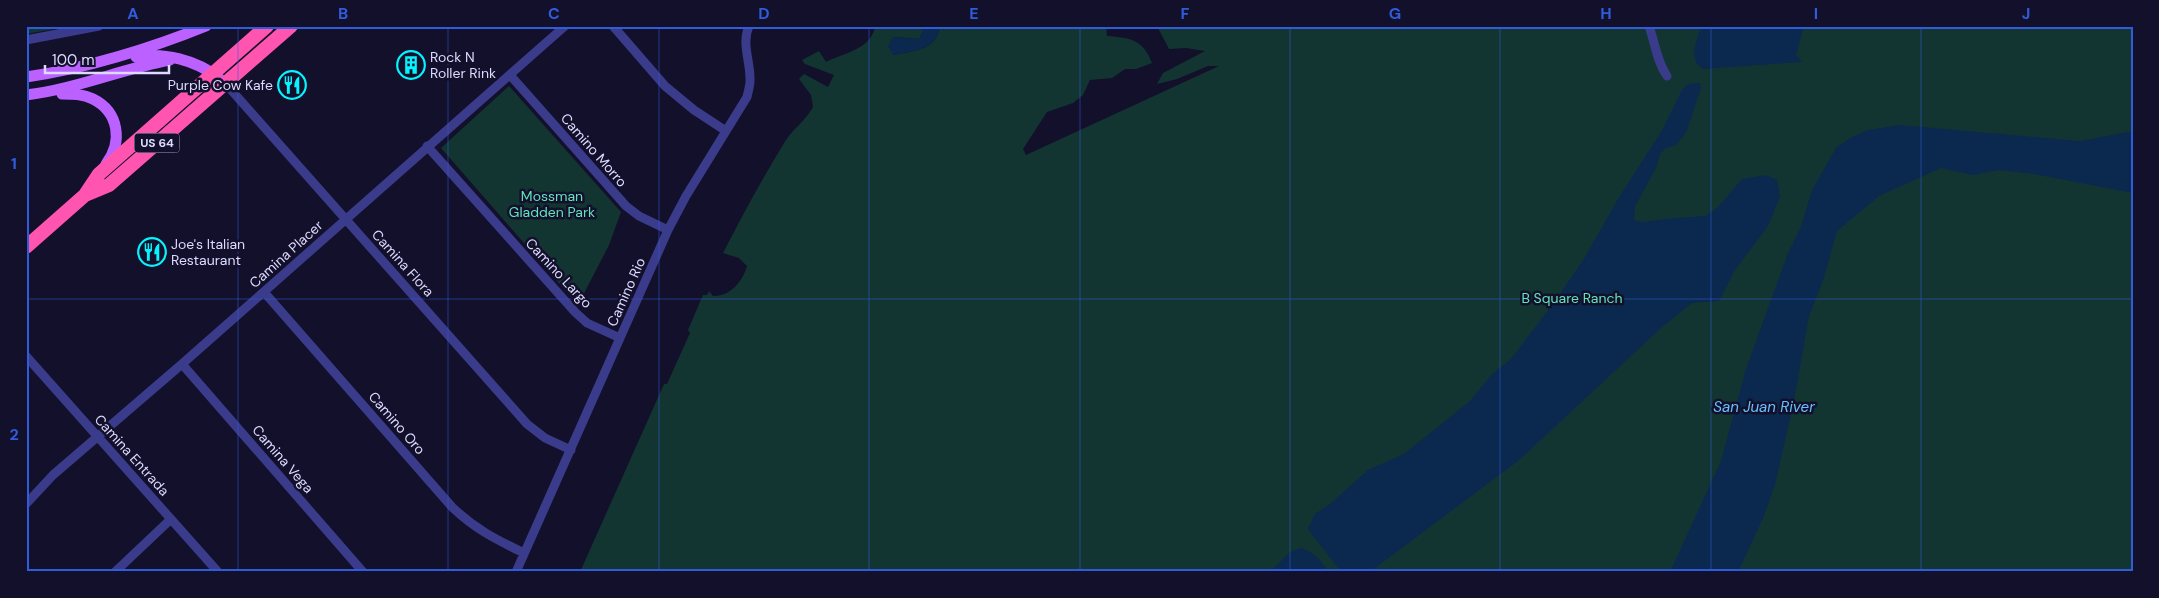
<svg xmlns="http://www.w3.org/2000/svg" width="2159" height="598" font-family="'DM Sans',sans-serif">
<rect width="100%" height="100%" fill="#13102b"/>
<path fill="#133532" d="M26,26H72L26,34Z
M875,26H922L923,32L919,39L893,37V55C915,50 935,52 940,26H1106L1107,36C1130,38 1143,39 1152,63L1136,69H1125L1112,78L1090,80L1083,95L1073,103L1047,112L1023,149L1026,155L1219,66H1208L1177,79L1157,84L1163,73L1205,51L1186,48L1169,49L1157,26H2133V572H580L664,384H667L690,333L688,330L703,295H707L709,291L713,296C730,297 743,281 747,266L739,258L723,253C743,214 763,177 786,140C794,128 806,120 813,107L811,95L799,79L804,74L828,87L834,75L805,64L802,60L819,51L826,62C844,53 872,49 875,26Z
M509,86L621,212L609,245L578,305L441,148Z"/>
<path fill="#0b284f" d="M922,26H940C935,52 915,50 893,55L888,46L893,37L919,39L923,32Z
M1701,26H1804L1796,55L1802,62L1703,69C1687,59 1697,41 1701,26Z
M1700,83L1701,88L1686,133L1676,145L1666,148L1660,154L1656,168L1635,206L1634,220L1642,222L1674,218L1706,216L1719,206L1742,179L1766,175L1777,180L1780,197L1768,226L1735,270L1719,301L1692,303L1661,328L1518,461L1370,572H1345L1338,568L1308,529L1315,514L1330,504L1368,470L1404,454L1470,401L1492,374L1511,359L1558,297L1585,257L1618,199L1661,132L1682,90L1688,84Z
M1900,125L2080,141L2133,131V193L2034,174L1998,170L1973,175L1941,168L1879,196L1837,231L1823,281L1809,316L1794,401L1775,485L1763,518L1738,572H1670L1721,461L1746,369L1788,253L1801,227L1812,190L1836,148L1850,138L1868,130Z
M1301,548C1313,552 1322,560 1328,572H1270L1290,552Z"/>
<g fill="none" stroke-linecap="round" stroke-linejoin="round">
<path stroke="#3a3b8b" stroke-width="9" d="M613,26L665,86L694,110L726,131
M1649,26C1655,43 1657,62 1667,76
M26,40L99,26
M510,75L626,206L639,216L668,230
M225,83L527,424L545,438L571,450
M427,146L575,312L587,323L620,338
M264,292L452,507C475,529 495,539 524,553
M26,356L218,572
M182,364L363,572
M26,504L53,475L182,364L565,26
M115,572L171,519
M516,572L668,230L686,196L747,97C748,92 750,86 750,81C751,63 741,44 749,26"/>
<path stroke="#bb61ff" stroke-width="11" d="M136,57C164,52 196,60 219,78
M26,77C84,69 152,48 206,26
M62,94C72,94 83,94 93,99C119,112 123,142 106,164
M26,95C76,89 121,69 170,60"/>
<path stroke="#ff55b0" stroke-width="14" d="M85,195L109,185L291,26
M26,247L85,195L99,174L267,26"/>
</g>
<path fill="none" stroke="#305cdc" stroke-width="1" stroke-opacity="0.55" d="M238,26V572M448,26V572M659,26V572M869,26V572M1080,26V572M1290,26V572M1500,26V572M1711,26V572M1921,26V572M26,299H2133"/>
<defs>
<symbol id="building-ring" viewBox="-11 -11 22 22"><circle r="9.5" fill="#13102b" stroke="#06f4ff" stroke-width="1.5"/><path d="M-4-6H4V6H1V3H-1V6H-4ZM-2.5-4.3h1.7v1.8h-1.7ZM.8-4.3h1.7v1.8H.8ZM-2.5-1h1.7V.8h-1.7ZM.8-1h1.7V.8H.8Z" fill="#06f4ff"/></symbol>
<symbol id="restaurant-ring" viewBox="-11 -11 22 22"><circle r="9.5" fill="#13102b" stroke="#06f4ff" stroke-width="1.5"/><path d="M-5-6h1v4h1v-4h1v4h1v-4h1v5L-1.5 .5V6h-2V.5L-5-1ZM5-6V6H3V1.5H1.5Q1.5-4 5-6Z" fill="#06f4ff"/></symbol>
</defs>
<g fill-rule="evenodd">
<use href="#building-ring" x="395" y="49" width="32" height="32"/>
<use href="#restaurant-ring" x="276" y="69" width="32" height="32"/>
<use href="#restaurant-ring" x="136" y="236" width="32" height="32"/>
</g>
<g text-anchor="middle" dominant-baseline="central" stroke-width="5" stroke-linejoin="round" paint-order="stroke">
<rect fill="#13102b" stroke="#a09dbf" stroke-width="1" x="134.5" y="133.5" width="45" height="19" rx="4"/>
<g font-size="12" font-weight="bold" fill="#dcdaff">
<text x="157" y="143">US 64</text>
</g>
<g font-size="14" fill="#dcdaff" stroke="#13102b" text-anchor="start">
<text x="430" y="57">Rock N<tspan x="430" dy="16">Roller Rink</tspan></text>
<text x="273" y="85" text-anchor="end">Purple Cow Kafe</text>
<text x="171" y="244">Joe's Italian<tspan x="171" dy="16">Restaurant</tspan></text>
</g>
<g font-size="14" fill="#dcdaff" stroke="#13102b">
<text transform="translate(594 150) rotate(49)">Camino Morro</text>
<text transform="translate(286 254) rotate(-42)">Camina Placer</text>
<text transform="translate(403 263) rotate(48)">Camina Flora</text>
<text transform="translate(559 273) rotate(47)">Camino Largo</text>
<text transform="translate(626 292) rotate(-66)">Camino Rio</text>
<text transform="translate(397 423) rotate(49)">Camino Oro</text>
<text transform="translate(132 455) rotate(48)">Camina Entrada</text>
<text transform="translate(283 459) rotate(49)">Camina Vega</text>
</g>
<g font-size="14" fill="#61e4bc" stroke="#13102b">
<text x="552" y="196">Mossman<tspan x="552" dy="16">Gladden Park</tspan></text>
<text x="1572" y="298">B Square Ranch</text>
</g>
<g font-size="15" font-style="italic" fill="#68c1ff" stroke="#13102b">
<text x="1764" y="407">San Juan River</text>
</g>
</g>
<rect width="2159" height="598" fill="none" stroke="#13102b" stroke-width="55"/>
<path d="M45 65v8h124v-8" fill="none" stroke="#dcdaff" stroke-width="2.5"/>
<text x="52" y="65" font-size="15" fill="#dcdaff" stroke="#13102b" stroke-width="4" paint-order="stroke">100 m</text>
<rect x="28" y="28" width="2104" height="542" fill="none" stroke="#305cdc" stroke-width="2"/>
<g font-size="16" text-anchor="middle" font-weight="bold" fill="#305cdc">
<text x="133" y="19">A</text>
<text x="343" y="19">B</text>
<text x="554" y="19">C</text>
<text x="764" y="19">D</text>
<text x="974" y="19">E</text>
<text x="1185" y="19">F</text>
<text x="1395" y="19">G</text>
<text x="1606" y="19">H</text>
<text x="1816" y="19">I</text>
<text x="2026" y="19">J</text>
<text x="14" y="169">1</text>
<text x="14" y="440">2</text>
</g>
</svg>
